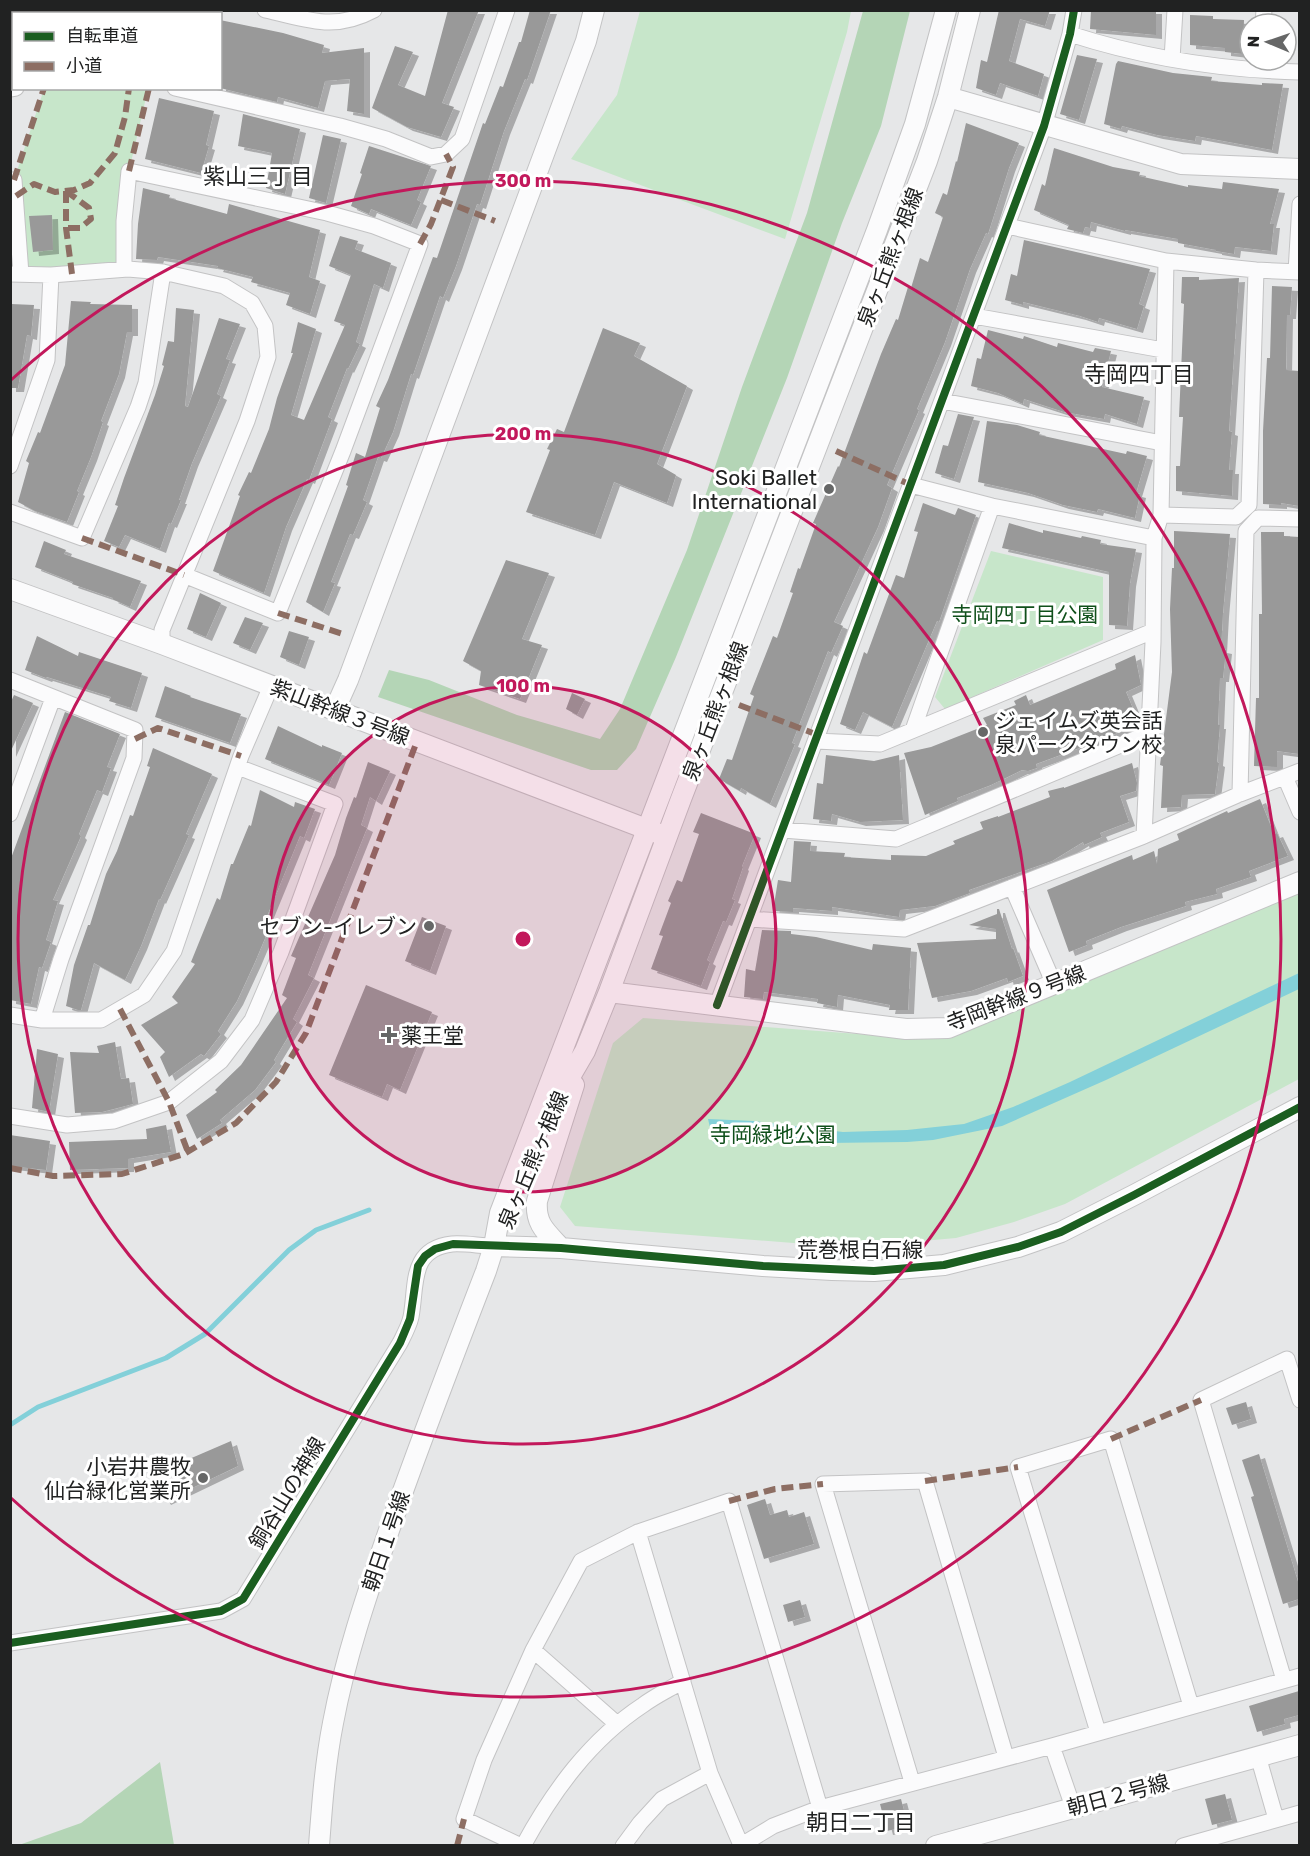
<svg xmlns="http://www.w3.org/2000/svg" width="1310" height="1856" font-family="Rubik,'Noto Sans JP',sans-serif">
<defs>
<filter id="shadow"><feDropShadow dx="6" dy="4" stdDeviation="0" flood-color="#0004"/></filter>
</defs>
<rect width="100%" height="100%" fill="#e6e7e8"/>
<path fill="#c7e6ca" d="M640,11H851L847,32L785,239L571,159L617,95Z
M44,89H148L129,171L124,269L21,274L14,180Z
M991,551L1103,577V640L945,709L935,697Z
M1299,888V1079L1065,1204L1014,1222L956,1238L877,1245L806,1244L575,1226L560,1207L613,1043L643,1018L898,1037Z"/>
<path fill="#b4d5b6" d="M863,11H910L881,126L842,223L787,378L676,657L636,749L617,770H591L378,697L389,670L429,680L517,715L600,739L620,709L687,550L742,387L807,213Z
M160,1762L174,1845H19L81,1823Z"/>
<path fill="#83d0d9" d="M1299,973V989L1106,1080L1002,1126L933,1140L907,1142L826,1143L747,1135L726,1136L714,1144L708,1119L754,1121L843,1132L907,1130L964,1124L1013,1107L1070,1082Z"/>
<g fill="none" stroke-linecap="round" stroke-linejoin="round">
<path stroke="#83d0d9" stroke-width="5" d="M10,1425L38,1407L166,1358L205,1334L289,1250L316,1230L369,1210"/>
</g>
<path fill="#999" filter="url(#shadow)" d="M448,10H479L442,103L454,107L441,137L407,127L372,108L395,46L413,52L398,85L425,96Z
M530,10H551L527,80L525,79L504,131L480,205L477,204L456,266L443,298L440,296L413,375L411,374L393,432L381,458L378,457L363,500L367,502L353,535L350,534L331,582L335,583L323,612L306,602L348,486L346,485L356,453L365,457L380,408L376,406L388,380L433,257L437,258L483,123L485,124L500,86L503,87L519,42H521Z
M999,10H1050L1045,26L1020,19L1009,61L1044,74L1038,96L1000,83L996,95L976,88L981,60L987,62Z
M1091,10H1156V35L1090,29Z
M1190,15L1213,16V19L1244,20L1243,54L1225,52V48L1190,45Z
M220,20L283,33L324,45L322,53L364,48V114L347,111L350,79L325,81L318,108L278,97L277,102L220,88Z
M1077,55L1097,59L1079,120L1060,114Z
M1118,61L1173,73L1212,77L1211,81L1262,85V83L1283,84L1272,150L1196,136L1195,141L1157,135L1122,126L1121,129L1104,124L1116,64Z
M159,98L214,111L206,145L209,146L201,173L145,159Z
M243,114L300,129L285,194L266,188L272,153L238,146Z
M966,123L1019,143L1009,168L988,234L986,233L970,269L945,342L917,409L919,410L887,485L892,488L878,527L834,622L843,626L831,653L828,651L792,743L795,744L770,804L741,788L740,791L719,779L727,759L732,760L754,696L750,694L773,636L777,638L793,593L790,592L798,568L800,569L816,524L813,523L838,466L839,467L881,354L896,319L898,320L908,287L911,288L920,258L928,262L943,217L935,213L943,193L947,195L956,161L957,162Z
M323,135L341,139L326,203L309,198Z
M369,146L431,166L417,200L421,202L411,225L371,209L369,214L351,206L362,174L360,173Z
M1054,148L1113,167L1140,172L1139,176L1188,187V185L1222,189L1223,182L1279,189L1270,224H1274L1271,251L1235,247L1234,254L1216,251V250L1178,243V239L1125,230V231L1091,222L1090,228L1085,227L1083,233L1067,229L1069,225L1034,210L1042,184L1045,186Z
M143,188L170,195L169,198L227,214L229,204L320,230L309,277L320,281L310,314L286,305L290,293L251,282L253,277L217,268L218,266L158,257L157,260L136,259L138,224Z
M52,215L53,250L33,252L29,216Z
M340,236L358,241L355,249L391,263L383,288L374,284L356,342L360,344L348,369L347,368L328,417L332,419L309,480L307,479L286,527L264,593L213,571L240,496L238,495L249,472L251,473L269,429L277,398L293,353H291L298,322L316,329L291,415L304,420L345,325L334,321L351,275L329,266Z
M1024,240L1150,269L1139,304L1144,306L1137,329L1099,318L1098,322L1080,316L1023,302V305L1005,300L1011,274L1017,276Z
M1182,277H1199V280L1239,278L1229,431L1232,432L1229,470H1233L1232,496L1176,491V466H1180L1183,417H1179L1184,304L1181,303Z
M1272,286L1292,287L1290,315H1287L1286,370L1299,371V506L1281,503V505L1263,504V431L1267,358H1270Z
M71,301L91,302L90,304L132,305V332H127L119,374L101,421L103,422L91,457L77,491L79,492L67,522L35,511L18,502L29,463L26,461L38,432L40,433L65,365Z
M11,304L34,305L31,336L27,335L18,388H10Z
M176,308L194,310L185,406L188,407L219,318L240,324L226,359L230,360L217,394L221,396L192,463L179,500H181L171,524L169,523L160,549L125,535L119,547L104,541L118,506L115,505L124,478L155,395L164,366L162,365L168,341L174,342Z
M603,328L640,343L634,356L687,386L657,464L676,475L667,503L614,482L595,535L526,512L550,450L547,449L557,429L564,432Z
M988,330L1023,339L1024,336L1057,347L1058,343L1093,352L1095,348L1111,351L1102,387L1144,397L1137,424L1105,414L1104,419L1064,412L1024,399L1023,404L998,393L971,386L977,358L981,359Z
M958,414L974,417L954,479L935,473L943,445L948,446Z
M987,421L1017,425L1040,432L1039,435L1126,454L1127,451L1147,456L1136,493L1140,494L1135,518L1098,509L1097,512L1063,505L1028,493L978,482Z
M923,503L955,515L958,508L976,515L939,622L937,621L892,727L863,712L855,730L840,724L864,652L867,654L896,575L904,578L918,532L914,531Z
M1009,523L1043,533V530L1081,538L1082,536L1101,540L1100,544L1136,549L1130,583L1127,626L1109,625V572L1002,548Z
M1174,531L1230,534L1223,613L1221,649L1226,650L1223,678H1220L1218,725H1220L1217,762L1219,763L1215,794L1182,795L1181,807L1161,808L1163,766L1160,765L1172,672L1170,609L1172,568H1174Z
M1261,532H1284V536L1299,537V754L1277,751V767L1254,766L1256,698H1259V614H1262Z
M44,541L66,550L64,554L141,581L130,607L112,599L113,598L72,584L73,582L35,567Z
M506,560L549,573L522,639L542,645L520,699L479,685L481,671L463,661Z
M200,593L221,603L206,637L187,629Z
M245,617L263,623L250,650L233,643Z
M289,631L309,637L299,665L280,657Z
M37,636L78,656L79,652L142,673L131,708L109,701L111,697L47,677L46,678L25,670Z
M1135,655L1141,685L1126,692L1139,723L1104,739L1036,764L1037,768L1028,771L1022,770L991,785L957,798L958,801L925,815L904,753L931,747L987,725L983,718L1016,705L1014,701L1026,695L1030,705L1116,669L1115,664Z
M165,686L191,696L190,697L241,714L230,743L155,717Z
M572,693L585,699L577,715L566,709Z
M14,695L33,703L10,753V704Z
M65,712L120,734L107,767L111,768L102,792L97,790L79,834L81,836L53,900L58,901L46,940L51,942L42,968L39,967L31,1004L10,1000V861Z
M278,726L322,747V745L342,753L329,785L265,759Z
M153,748L212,774L186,834L189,835L160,900L159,899L141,946L125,980L94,963L81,1010H78L66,1006L74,965L88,925H90L106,874L117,851L130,815L133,816L150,767L147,766Z
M826,755L874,761L899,755L903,820L860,822L832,814L831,821L813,819L817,783L823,784Z
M368,762L390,771L376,801L370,797L361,825L367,828L308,975L314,978L293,1019L297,1022L274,1060L276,1062L255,1090L220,1120L222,1123L197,1139L186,1115L217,1092L215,1090L241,1065L287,998L282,995L296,958L291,956L335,855L346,818L354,797L356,798Z
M1132,763L1137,783L1136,791L1120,796L1129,822L1100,833L1102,837L1084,845L1083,842L1052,861L969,890L970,893L935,906L900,910L899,917L832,907V911L793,908V912L773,911L778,880L791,882L794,841L811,842L810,851L845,853L844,857L891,860V855L926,856L955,844L953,841L983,829L980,822L998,816V817L1050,797L1048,791L1064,787V788Z
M260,790L294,807L295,802L315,809L304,838L300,836L265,921L271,924L255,962L237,1001L218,1031L221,1034L204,1056L201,1054L169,1077L160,1057L165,1052L141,1025L178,1003L172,997L195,964L191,962L217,898L220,900L231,864H233L249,825L251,826Z
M1260,799L1274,834L1277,833L1288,856L1249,871L1251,877L1216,889L1217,894L1185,902L1186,906L1121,927L1086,941L1087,945L1069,952L1047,890L1132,855L1133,860L1154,851L1157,864L1158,849L1179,840L1177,834L1227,811L1228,813Z
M701,813L755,834L742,866L743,867L732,899L735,900L726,922L723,921L707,960L710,962L701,986L651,969L663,936L659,935L671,903L668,901L677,880L682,882L699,834L693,832Z
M997,909H999L1012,949L1013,948L1023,976L1008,982L1007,978L971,991L932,998L917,943L996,939V929L969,925L997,914Z
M422,917L446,926L430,971L405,961Z
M762,930L791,931V934L816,937L872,950L873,944L911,948L908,1010H889L890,1005L838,995L837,1007L817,1003L818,999L764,992L763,999L744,997L746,969L755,971Z
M366,985L432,1012L400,1090L387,1084L382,1097L329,1075Z
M115,1042L121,1079L129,1078L133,1104L102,1112L75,1113L70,1052L99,1053L97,1046Z
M37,1049L58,1054L49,1112L32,1108Z
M166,1125L171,1152L128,1159V1168L70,1170L69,1142L147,1139L146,1129Z
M10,1135L50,1141L46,1170L10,1166Z
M1246,1402L1251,1419L1232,1425L1226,1408Z
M231,1441L238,1466L165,1501L157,1487L178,1477L173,1466Z
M1259,1454L1299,1585V1599L1283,1604L1251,1497L1254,1496L1242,1460Z
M765,1499L770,1515L787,1510L789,1517L804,1512L814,1544L764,1559L747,1505Z
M800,1600L805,1617L788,1622L783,1605Z
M1299,1691V1715L1284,1719L1285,1724L1257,1732L1249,1706Z
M1225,1794L1232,1820L1212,1825L1205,1799Z
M901,1799L908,1826L887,1831L880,1804Z"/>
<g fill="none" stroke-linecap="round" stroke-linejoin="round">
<defs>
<path id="street" d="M265,10C307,19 333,32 374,10
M60,14V10
M164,14L165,10
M1263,24L1264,10
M1070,34C1144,58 1222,70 1300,72
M1172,59L1175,10
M175,88L340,126L386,139L431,157L446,154L462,139L507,10
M10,89L16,88
M10,180H14L21,274
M1007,226L1166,261L1161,515L1154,538L1153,642L1144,836
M1166,261L1256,270L1300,272
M124,269V221L129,171L327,213L374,226L420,244L343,451L278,613L184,575
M1296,272L1300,204
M10,274L51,275L128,269L163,272L224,286L252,303L265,326L268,357L247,421L162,630V644
M974,316L1163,350
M942,401L1162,443
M10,466L47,360L51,275
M911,485L992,506L1154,538
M10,512L82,538L138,407L146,383L163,272
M1161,515L1236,517L1249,505L1256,270
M10,680L135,730L134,758L61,959L42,1020
M913,730L992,506
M816,741L880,744L1153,631
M1285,777L1300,812
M1240,794L1246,531L1258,518L1300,519
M10,814L53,698
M783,830L896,839L1147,734
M1012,887L1054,984
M750,919L904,929L1144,836L1240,794L1300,771
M717,1005L1044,126L1070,34L1074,10
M10,1015L42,1020H101L144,995L174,951L241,756L271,686
M10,1116L67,1125L114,1121L169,1102L221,1061L252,1020L281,952L335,804L238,767
M638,1532L710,1773L741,1845
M10,1643L221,1611L243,1599L400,1343C404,1335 409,1326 411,1317C417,1285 409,1249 452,1244C465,1243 481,1246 494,1246
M533,1650L617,1724
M1284,1680L1201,1400L1287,1359L1300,1400
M1098,1732L1018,1467L1111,1439L1191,1706
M1052,1746L1073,1807
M1258,1756L1276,1819
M912,1782L823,1484L925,1481L1006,1757
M521,1846L464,1819L484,1760L533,1650L581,1561L638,1532L729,1501L820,1808
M523,1846C553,1791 590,1740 643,1705C655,1696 670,1689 683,1681
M623,1846L640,1823L662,1799L710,1773
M740,1846L773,1826L820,1808L1052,1746L1300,1676
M1183,1846L1300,1813"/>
<path id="secondary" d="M948,97L1181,164L1300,169
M10,589L162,644L657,833
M335,709L348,680L586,41L594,10
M609,992L906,1029L948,1028L1300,882
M549,1117L553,1106L585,1051L609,992L681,799L927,161L948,97L970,10
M494,1246L561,1248L763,1266L832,1270L874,1271L944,1265L1018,1247L1061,1232L1134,1195L1300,1107
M561,1248C546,1232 535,1224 537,1201L574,1085
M319,1846C322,1805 325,1764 333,1723C345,1659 366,1597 387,1536C418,1447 452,1359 486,1271L494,1246L500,1213L877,230L915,124L946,10
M936,1846L1300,1745"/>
</defs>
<use href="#street" stroke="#c3c3c4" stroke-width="17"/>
<use href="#secondary" stroke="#c3c3c4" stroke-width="22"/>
<use href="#street" stroke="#fbfbfc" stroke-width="15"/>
<use href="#secondary" stroke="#fbfbfc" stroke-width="20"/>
<path stroke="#8d6e63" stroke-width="6" stroke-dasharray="12 6" stroke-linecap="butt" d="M80,10V14
M125,14L130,10
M129,171L149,88
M14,180L44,88
M66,191V228L72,274
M66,191L89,208L91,219L80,228H66
M16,196L34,184L55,192L74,190L90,183L115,153L125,117L129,88
M441,200L495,221
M420,244L431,224L453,167L446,154
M836,451L911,485
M82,538L184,575
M278,613L343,634
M739,705L818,735
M135,739L158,728L241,756
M120,1009L169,1102L188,1152
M10,1168L53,1176L122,1174L184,1154L236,1123L276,1082L306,1033L417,741
M1111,1439L1201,1400
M925,1481L1018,1467
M729,1501L775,1489L823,1484
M457,1846L464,1819"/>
<defs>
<path id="cycleway" d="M717,1005L1044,126L1070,34L1074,10
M10,1643L221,1611L243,1599L400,1343L410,1319L418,1266L425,1256L435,1249L453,1244L561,1248L763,1266L874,1271L944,1265L1018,1247L1061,1232L1134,1195L1300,1107"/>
</defs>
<use href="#cycleway" stroke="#fff" stroke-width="11"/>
<use href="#cycleway" stroke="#1b5e20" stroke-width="8"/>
</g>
<circle cx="523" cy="939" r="253" fill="#c2185b" fill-opacity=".12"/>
<g fill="none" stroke="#c2185b" stroke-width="3">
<circle cx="523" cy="939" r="253"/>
<circle cx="523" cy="939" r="505"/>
<path d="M11 380A758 758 0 1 1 11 1498"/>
</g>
<g fill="#666767" stroke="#fff" stroke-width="2">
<circle cx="829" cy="489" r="6"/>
<circle cx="983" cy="732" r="6"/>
<circle cx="429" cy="926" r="6"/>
<path d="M386 1026h6v6h6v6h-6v6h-6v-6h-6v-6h6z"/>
<circle cx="203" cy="1478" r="6"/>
</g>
<g text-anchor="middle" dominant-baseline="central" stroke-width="6" stroke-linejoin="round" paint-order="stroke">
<g font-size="21" fill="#212222" stroke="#fff">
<text transform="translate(890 257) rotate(-69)">泉ヶ丘熊ヶ根線</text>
<text transform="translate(715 711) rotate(-69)">泉ヶ丘熊ヶ根線</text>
<text transform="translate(340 712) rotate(21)">紫山幹線３号線</text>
<text transform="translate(1016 998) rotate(-21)">寺岡幹線９号線</text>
<text transform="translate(533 1160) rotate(-67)">泉ヶ丘熊ヶ根線</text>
<text x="860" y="1249">荒巻根白石線</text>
<text transform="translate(287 1493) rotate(-59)">銅谷山の神線</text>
<text transform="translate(386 1541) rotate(-71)">朝日１号線</text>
<text transform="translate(1118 1795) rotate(-15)">朝日２号線</text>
</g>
<g font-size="21" fill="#212222" stroke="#fff" text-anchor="end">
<text x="817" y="477">Soki Ballet<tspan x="817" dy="24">International</tspan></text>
<text x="995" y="720" text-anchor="start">ジェイムズ英会話<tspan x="995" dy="24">泉パークタウン校</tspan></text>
<text x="417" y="926">セブン-イレブン</text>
<text x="401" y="1035" text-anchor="start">薬王堂</text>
<text x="191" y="1466">小岩井農牧<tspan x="191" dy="24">仙台緑化営業所</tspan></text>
</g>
<g font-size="21" fill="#10501b" stroke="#fff">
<text x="1025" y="614">寺岡四丁目公園</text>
<text x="773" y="1134">寺岡緑地公園</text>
</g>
<g font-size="22" fill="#212222" stroke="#fff">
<text x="258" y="176">紫山三丁目</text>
<text x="1139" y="374">寺岡四丁目</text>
<text x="861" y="1822">朝日二丁目</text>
</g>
</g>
<circle cx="523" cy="939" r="9" fill="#c2185b" stroke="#fff" stroke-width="3"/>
<g font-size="18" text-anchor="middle" font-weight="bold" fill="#c2185b" stroke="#fff" stroke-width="6" stroke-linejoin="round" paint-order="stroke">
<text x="523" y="187">300 m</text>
<text x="523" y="440">200 m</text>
<text x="523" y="692">100 m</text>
</g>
<rect width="1310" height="1856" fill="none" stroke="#212222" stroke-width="24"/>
<rect x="12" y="12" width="210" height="78" fill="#ffffff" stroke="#a6a7a7" stroke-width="1.5"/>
<rect x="24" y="32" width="30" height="9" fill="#1b5e20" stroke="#a6a7a7" stroke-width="1.5"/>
<text x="66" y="42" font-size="18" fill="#212222">自転車道</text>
<rect x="24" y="62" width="30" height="9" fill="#8d6e63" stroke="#a6a7a7" stroke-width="1.5"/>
<text x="66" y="72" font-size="18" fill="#212222">小道</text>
<g transform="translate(1268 42) rotate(272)"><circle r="28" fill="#ffffff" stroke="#a6a7a7" stroke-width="1.5"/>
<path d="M0-4.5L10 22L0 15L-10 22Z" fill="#666767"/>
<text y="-9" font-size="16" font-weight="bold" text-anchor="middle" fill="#212222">N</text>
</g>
</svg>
